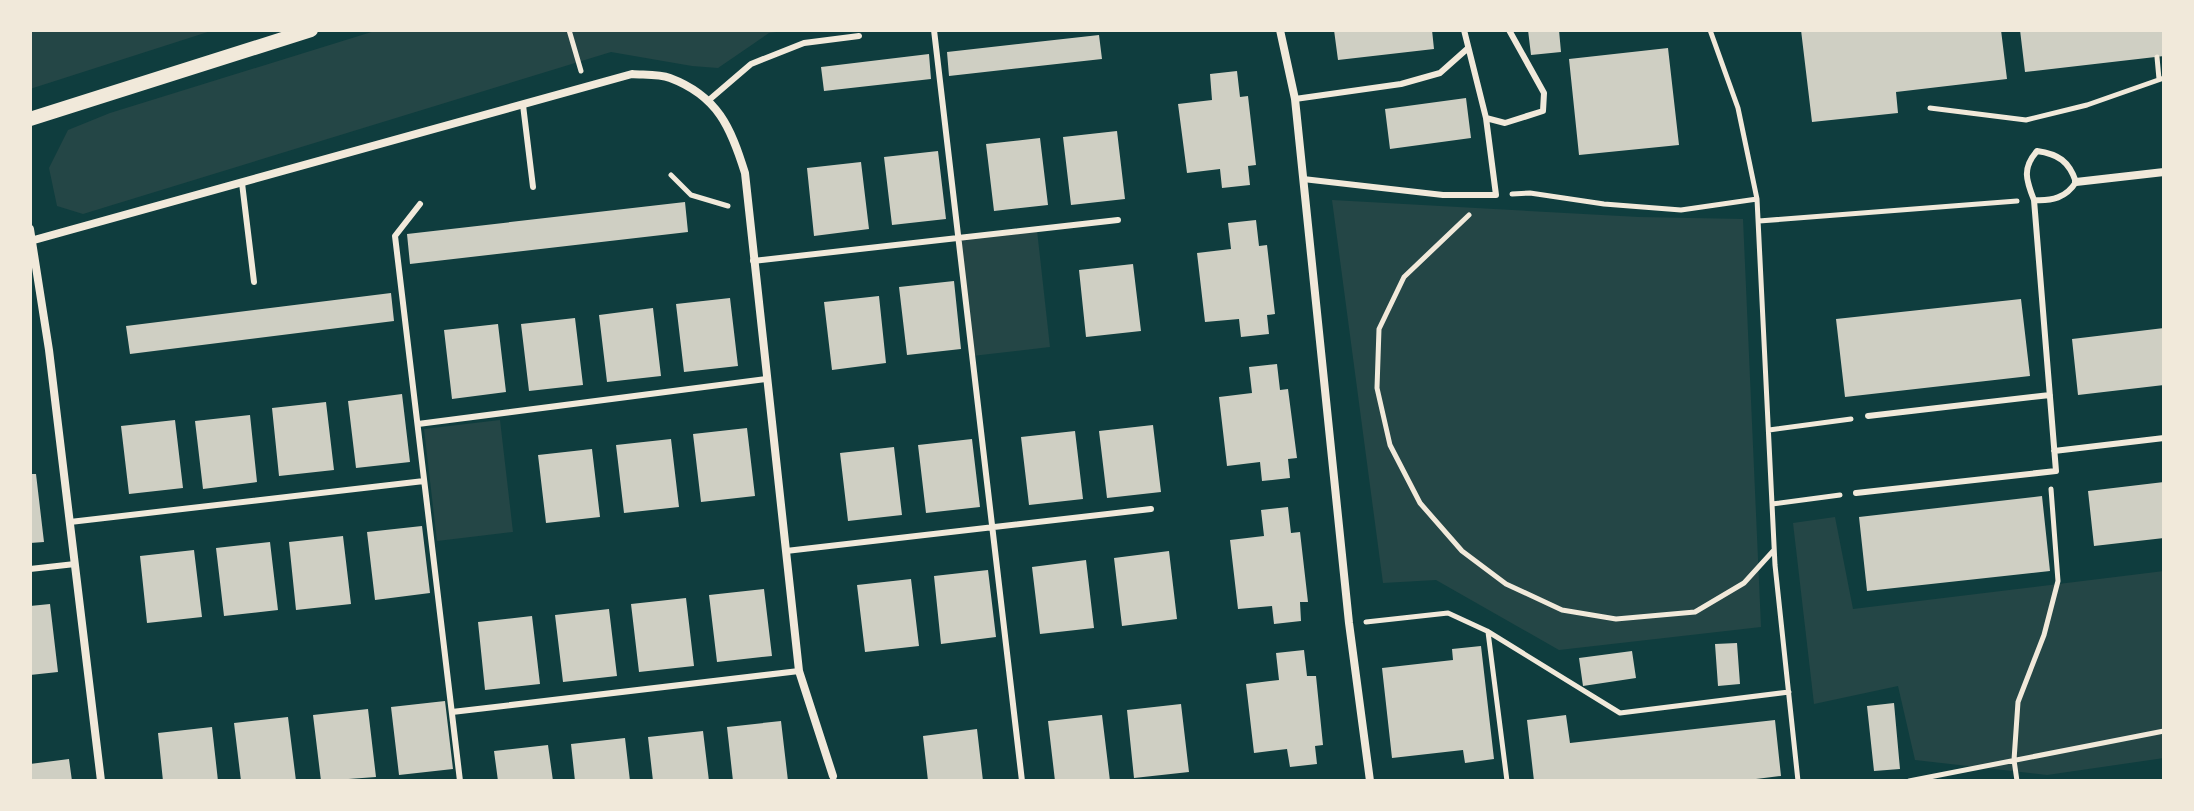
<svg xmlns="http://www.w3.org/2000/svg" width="2194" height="811" font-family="Ubuntu,sans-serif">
<rect width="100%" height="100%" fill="#0f3d3e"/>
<path fill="#244646" d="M30,30H214L30,89Z
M378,30H791L769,33L718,68L692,66L611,52L83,214L57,206L49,168L68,130L110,113Z
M1332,200L1639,217L1743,219L1761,627L1559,650L1436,580L1383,583Z
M1037,230L1050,347L972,356L958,239Z
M500,420L513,532L437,541L424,429Z
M1835,517L1853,609L2164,571V758L2047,775L1915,760L1898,686L1814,704L1793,523Z"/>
<path fill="#cfcfc3" d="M1334,30H1432L1434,49L1338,60Z
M1528,30H1559L1561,52L1531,55Z
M1801,30H2001L2007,79L1896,92L1898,113L1812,122Z
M2020,30H2164V56L2025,72Z
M1099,35L1102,59L949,76L947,52Z
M1668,48L1679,145L1579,155L1569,59Z
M929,54L931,79L824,91L821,67Z
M1237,71L1240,97L1248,96L1256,165L1248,166L1250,185L1222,188L1220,169L1187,173L1178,104L1212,100L1210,74Z
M1466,98L1471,138L1390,149L1385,109Z
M1117,131L1125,199L1071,205L1063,137Z
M1040,138L1048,205L994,211L986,144Z
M938,151L946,219L892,225L884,157Z
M861,162L869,229L814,236L807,168Z
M685,202L688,232L410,264L407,234Z
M1256,220L1259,246L1267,245L1275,314L1267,315L1269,334L1241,337L1239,319L1205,322L1197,253L1231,249L1228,223Z
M1133,264L1141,331L1086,337L1079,270Z
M954,281L961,349L907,355L899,287Z
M391,293L394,321L130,354L126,326Z
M879,296L886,363L832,370L824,302Z
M730,298L738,366L684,372L676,304Z
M2021,299L2030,376L1845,397L1836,319Z
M653,308L661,376L607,382L599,315Z
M575,318L583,385L529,391L521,324Z
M498,324L506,392L452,399L444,330Z
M2164,328V385L2078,395L2072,339Z
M1277,364L1280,390L1288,389L1297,458L1288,459L1290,478L1262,481L1260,462L1227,466L1219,397L1252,393L1249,367Z
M402,394L410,462L356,468L348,401Z
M326,402L334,470L279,476L272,408Z
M250,415L257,482L203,489L195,421Z
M175,420L183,488L129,494L121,426Z
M1153,425L1161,492L1107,498L1099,431Z
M747,428L755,496L701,502L693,434Z
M1075,431L1083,499L1029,505L1021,437Z
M671,439L679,507L624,513L616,445Z
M972,439L980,507L926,513L918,445Z
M894,447L902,515L848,521L840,453Z
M592,449L600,517L546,523L538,455Z
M30,474H36L44,542L30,543Z
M2164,482V538L2094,546L2088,491Z
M2042,496L2050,571L1867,591L1859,517Z
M1288,507L1291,533L1300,532L1308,602H1300L1301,621L1274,624L1272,606L1238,609L1230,540L1264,536L1261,510Z
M422,526L430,593L375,600L367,532Z
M343,536L351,604L296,610L289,542Z
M270,542L278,610L224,616L216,548Z
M194,550L202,617L147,623L140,556Z
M1169,551L1177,619L1122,626L1114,558Z
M1086,560L1094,628L1040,634L1032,567Z
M988,570L996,637L941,644L934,576Z
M911,579L919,646L865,652L857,585Z
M764,589L772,656L717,662L709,595Z
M686,598L694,666L639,672L631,604Z
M50,604L58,672L30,675V606Z
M609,609L617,676L563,682L555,615Z
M532,616L540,684L485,690L478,622Z
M1737,643L1740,684L1718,686L1715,644Z
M1481,646L1494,759L1465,763L1463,750L1392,758L1382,668L1453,660L1452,649Z
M1304,650L1307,676H1316L1323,745L1315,746L1317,764L1290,767L1287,749L1254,753L1246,684L1279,680L1276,653Z
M1632,651L1636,678L1583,686L1579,658Z
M445,701L453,769L399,775L391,707Z
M1894,703L1900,769L1874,771L1867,706Z
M1181,704L1189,772L1134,778L1127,710Z
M368,709L376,777L321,781L313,715Z
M1102,715L1110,781H1055L1048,721Z
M1566,715L1570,743L1775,720L1781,776L1740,781H1534L1527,720Z
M288,717L296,781H241L234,723Z
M781,721L788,781H733L727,727Z
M212,727L218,781H163L158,733Z
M977,729L983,781H928L923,736Z
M703,731L709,781H653L648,737Z
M625,738L630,781H575L571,744Z
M548,745L553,781H498L494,751Z
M69,759L72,781H30V764Z"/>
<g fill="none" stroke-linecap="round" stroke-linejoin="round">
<path stroke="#f1e9da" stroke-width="5" d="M569,30L581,71
M1710,30L1738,108L1757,199L1775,565L1798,781
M2157,57L2159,79
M1930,108L2026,120L2087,105L2164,78
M671,175L691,195L728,206
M1512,194L1530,193L1604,204L1681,210L1757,199
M1469,215L1404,277L1379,329L1377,388L1390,445L1420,503L1462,551L1506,584L1562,610L1616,619L1695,612L1744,583L1774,550
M1759,221L2017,201
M1769,430L1851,419
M1772,504L1840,495
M1366,622L1448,613L1487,631L1620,713L1789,692
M1488,632L1507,781
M1909,781L2164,731
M2017,781L2014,760L2018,702L2044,635L2058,581L2051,489"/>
<path stroke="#f1e9da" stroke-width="6" d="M934,30L1022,781
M1464,30L1486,118L1505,123L1543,111L1544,93L1509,30
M1295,99L1401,84L1440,73L1467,49
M709,100L751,64L804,43L859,36
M523,105L533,187
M2037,151C2058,154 2069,161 2076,182C2066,198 2052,201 2034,200C2026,180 2022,168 2037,151Z
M1303,179L1443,195H1496L1486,118
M242,183L254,282
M420,204L395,236L460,781
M753,261L1118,220
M1868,416L2050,395
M418,424L766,379
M2054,451L2164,438
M1856,493L2056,471L2034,200
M70,522L424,481
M786,551L1151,509
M30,569L75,564
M452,712L799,671"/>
<path stroke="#f1e9da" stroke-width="8" d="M1280,30L1295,99L1349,623L1370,781
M2076,182L2164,172
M30,229L49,350L101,781
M34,240L632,74C644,75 659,74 670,78C718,96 731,128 745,173L799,671L833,776"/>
<path stroke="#f1e9da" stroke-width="14" d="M30,119L311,30"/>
</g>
<rect width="2194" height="811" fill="none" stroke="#f1e9da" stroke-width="64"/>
</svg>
